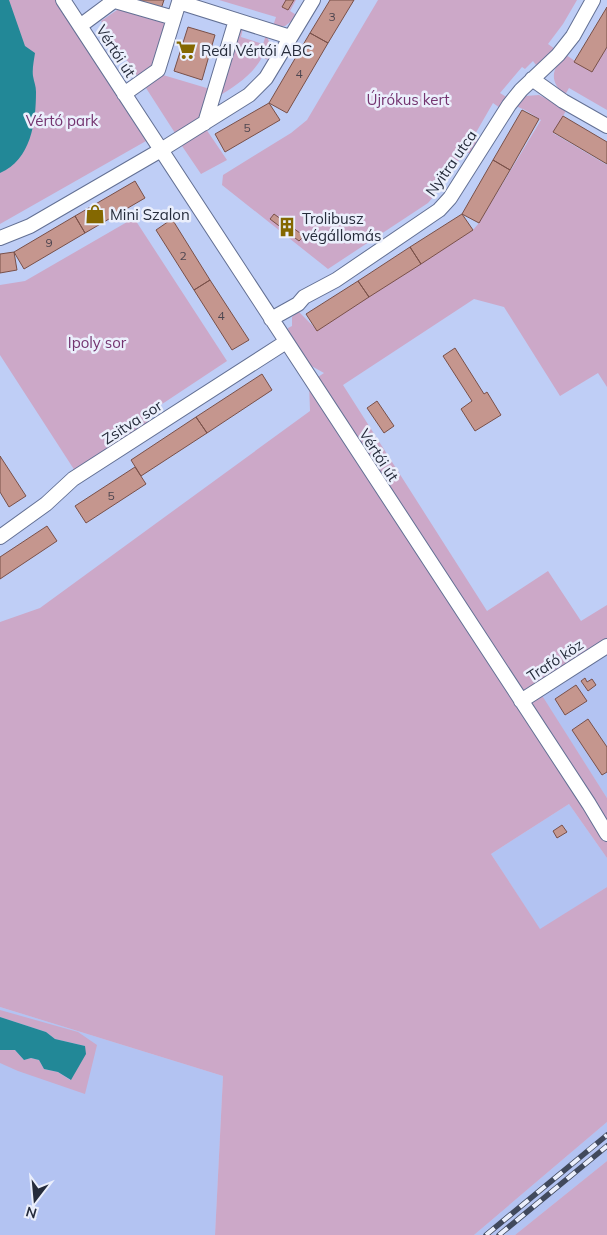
<svg xmlns="http://www.w3.org/2000/svg" width="607" height="1235" font-family="Mulish,sans-serif">
<rect width="100%" height="100%" fill="#bfcef6"/>
<path fill="#b3c3f2" d="M607,639V798L535,686Z
M569,804L607,858V887L540,930L491,854Z
M0,1007L223,1076L215,1235H0Z
M607,1122V1161L515,1235H474Z"/>
<path fill="#cca8c8" d="M0,0H56L146,141L0,224Z
M219,0H296L290,11L298,16L285,26H273L276,17Z
M378,0H577L563,24L548,44L555,49L551,55L536,65L533,61L525,69L522,67L500,93L508,98L500,108L493,103L474,136L481,141L472,155L465,151L439,190L428,203L328,269L222,185L223,175L291,133L307,120Z
M120,8L166,22L153,69L139,79L101,21Z
M243,28L241,37L263,44L266,35L273,50L270,61L262,57C253,75 234,87 217,97L238,30Z
M607,47V110L569,88L565,95C549,82 551,68 566,55L592,72Z
M163,75L210,89L203,119L175,133L146,88Z
M539,95L567,109L553,133L607,165V387L598,373L560,396L504,307L474,299L343,385L487,611L548,571L581,621L607,605V639L536,686L607,798V858L569,804L491,854L540,929L607,887V1122L474,1235H215L223,1076L0,1007V622L40,608L310,411L309,383L324,373L308,364L289,333L288,328L292,326V317L298,311L317,330L473,230L479,223L541,120L525,110L516,106L525,96Z
M206,129L227,160L201,174L182,146L185,142Z
M134,218L227,361L144,416L150,423L75,471L0,355V285L25,281Z
M0,1010L78,1032L97,1045L85,1094L18,1071L0,1063V1050H15L24,1060L31,1058L39,1060L44,1069L58,1072L70,1080L85,1046L55,1039L46,1032L0,1017Z
M607,1161V1235H515Z"/>
<path fill="#228897" d="M0,0H9L25,46L35,53C34,60 32,69 33,76C34,82 36,86 36,92C36,122 31,160 0,173Z
M0,1017L46,1032L55,1039L85,1046L86,1054L71,1080L58,1072L44,1069L39,1060L31,1058L24,1060L15,1050H0Z"/>
<path fill="#c5968e" stroke="#795049" d="M133,0H164L161,9Z
M286,0H294L288,10L282,7Z
M330,0H354L328,43L310,33Z
M607,7V47L592,72L574,62Z
M188,27L215,35L202,80L174,71Z
M310,33L328,43L287,113L269,103Z
M269,103L280,120L225,152L215,134Z
M522,110L539,119L510,170L493,160Z
M563,116L607,142V164L553,132Z
M493,160L510,170L479,223L462,214Z
M135,181L145,198L85,233L75,216Z
M274,214L304,236L299,241L270,219Z
M462,214L473,230L421,264L410,247Z
M75,216L85,233L24,269L14,252Z
M172,219L210,280L194,290L156,230Z
M410,247L421,264L369,297L358,281Z
M14,252L17,270L0,273V254Z
M210,280L249,340L232,350L194,290Z
M358,281L369,297L317,331L306,314Z
M455,348L484,394L487,392L501,415L475,431L461,409L472,401L443,356Z
M262,374L272,390L207,433L196,417Z
M377,401L394,426L384,433L367,408Z
M196,417L207,433L141,476L131,460Z
M0,456L26,496L9,507L0,492Z
M135,467L146,484L86,523L75,506Z
M47,526L57,541L0,579V557Z
M585,678L587,682L592,679L596,685L588,691L581,681Z
M576,685L587,701L565,715L555,699Z
M588,719L607,747V772L602,775L572,730Z
M562,825L567,832L557,838L553,831Z"/>
<g fill="none" stroke-linecap="round" stroke-linejoin="round">
<defs>
<path id="minor" d="M63,0L589,804L607,834
M115,1L174,18
M80,26L115,0
M532,79L563,101L607,126
M124,94L158,70L179,2L290,37
M205,123L236,20
M0,238L30,226L161,150L249,95L266,78L313,0
M271,319L298,304L304,297L336,280L439,210L450,198L509,105L521,90L558,55L573,36L593,0
M0,537L46,504L73,479L286,342
M521,701L607,646"/>
</defs>
<use href="#minor" stroke="#637094" stroke-width="16"/>
<use href="#minor" stroke="#fff" stroke-width="14"/>
<defs>
<path id="rail" d="M486,1235L607,1135
M499,1235L607,1146"/>
</defs>
<use href="#rail" stroke="#41495c" stroke-width="5.5"/>
<use href="#rail" stroke="#ebeffc" stroke-width="4" stroke-dasharray="11" stroke-linecap="butt"/>
</g>
<defs>
<symbol id="supermarket-bare" viewBox="-9 -9 18 18"><path d="M-6-5.5h2.5l.6 2H6L4.5 2H-2.5L-4.4-4H-6ZM-1.5 3.2a1.3 1.3 0 1 0 .1 0ZM3 3.2a1.3 1.3 0 1 0 .1 0Z" fill="#846801" stroke="#ebeffc" stroke-width="2.5" paint-order="stroke"/></symbol>
<symbol id="shop-bare" viewBox="-9 -9 18 18"><path d="M-5-2.5h2.3a2.7 3.5 0 0 1 5.4 0H5L5.5 6h-11ZM-1.5-2.5h3a1.5 2.3 0 0 0-3 0Z" fill="#846801" stroke="#ebeffc" stroke-width="2.5" paint-order="stroke"/></symbol>
<symbol id="building-bare" viewBox="-9 -9 18 18"><path d="M-4-6H4V6H1V3H-1V6H-4ZM-2.5-4.3h1.7v1.8h-1.7ZM.8-4.3h1.7v1.8H.8ZM-2.5-1h1.7V.8h-1.7ZM.8-1h1.7V.8H.8Z" fill="#846801" stroke="#ebeffc" stroke-width="2.5" paint-order="stroke"/></symbol>
</defs>
<g fill-rule="evenodd">
<use href="#supermarket-bare" x="172" y="36" width="28" height="28"/>
<use href="#shop-bare" x="81" y="200" width="28" height="28"/>
<use href="#building-bare" x="273" y="213" width="28" height="28"/>
</g>
<g text-anchor="middle" dominant-baseline="central" stroke-width="5" stroke-linejoin="round" paint-order="stroke">
<g font-size="12" fill="#4e4650">
<text x="332" y="16">3</text>
<text x="299" y="73">4</text>
<text x="247" y="127">5</text>
<text x="49" y="242">9</text>
<text x="183" y="255">2</text>
<text x="221" y="315">4</text>
<text x="111" y="495">5</text>
</g>
<g font-size="15" fill="#262c3b" stroke="#ebeffc" text-anchor="start">
<text x="201" y="50">Reál Vértói ABC</text>
<text x="110" y="214">Mini Szalon</text>
<text x="302" y="218">Trolibusz<tspan x="302" dy="17">végállomás</tspan></text>
</g>
<g font-size="15" fill="#262c3b" stroke="#ebeffc">
<text transform="translate(116 51) rotate(57)">Vértói út</text>
<text transform="translate(451 163) rotate(-55)">Nyitra utca</text>
<text transform="translate(132 422) rotate(-33)">Zsitva sor</text>
<text transform="translate(379 455) rotate(57)">Vértói út</text>
<text transform="translate(555 660) rotate(-33)">Trafó köz</text>
</g>
<g font-size="15" fill="#743470" stroke="#ebeffc">
<text x="408" y="99">Újrókus kert</text>
<text x="62" y="120">Vértó park</text>
<text x="97" y="342">Ipoly sor</text>
</g>
</g>
<g transform="translate(35 1200) rotate(196)" stroke="#ebeffc" stroke-width="4" paint-order="stroke">
<path d="M0-4L9 19L0 12L-9 19Z" fill="#262c3b"/>
<text y="-8" font-size="14" font-weight="bold" text-anchor="middle" fill="#262c3b">N</text>
</g>
</svg>
